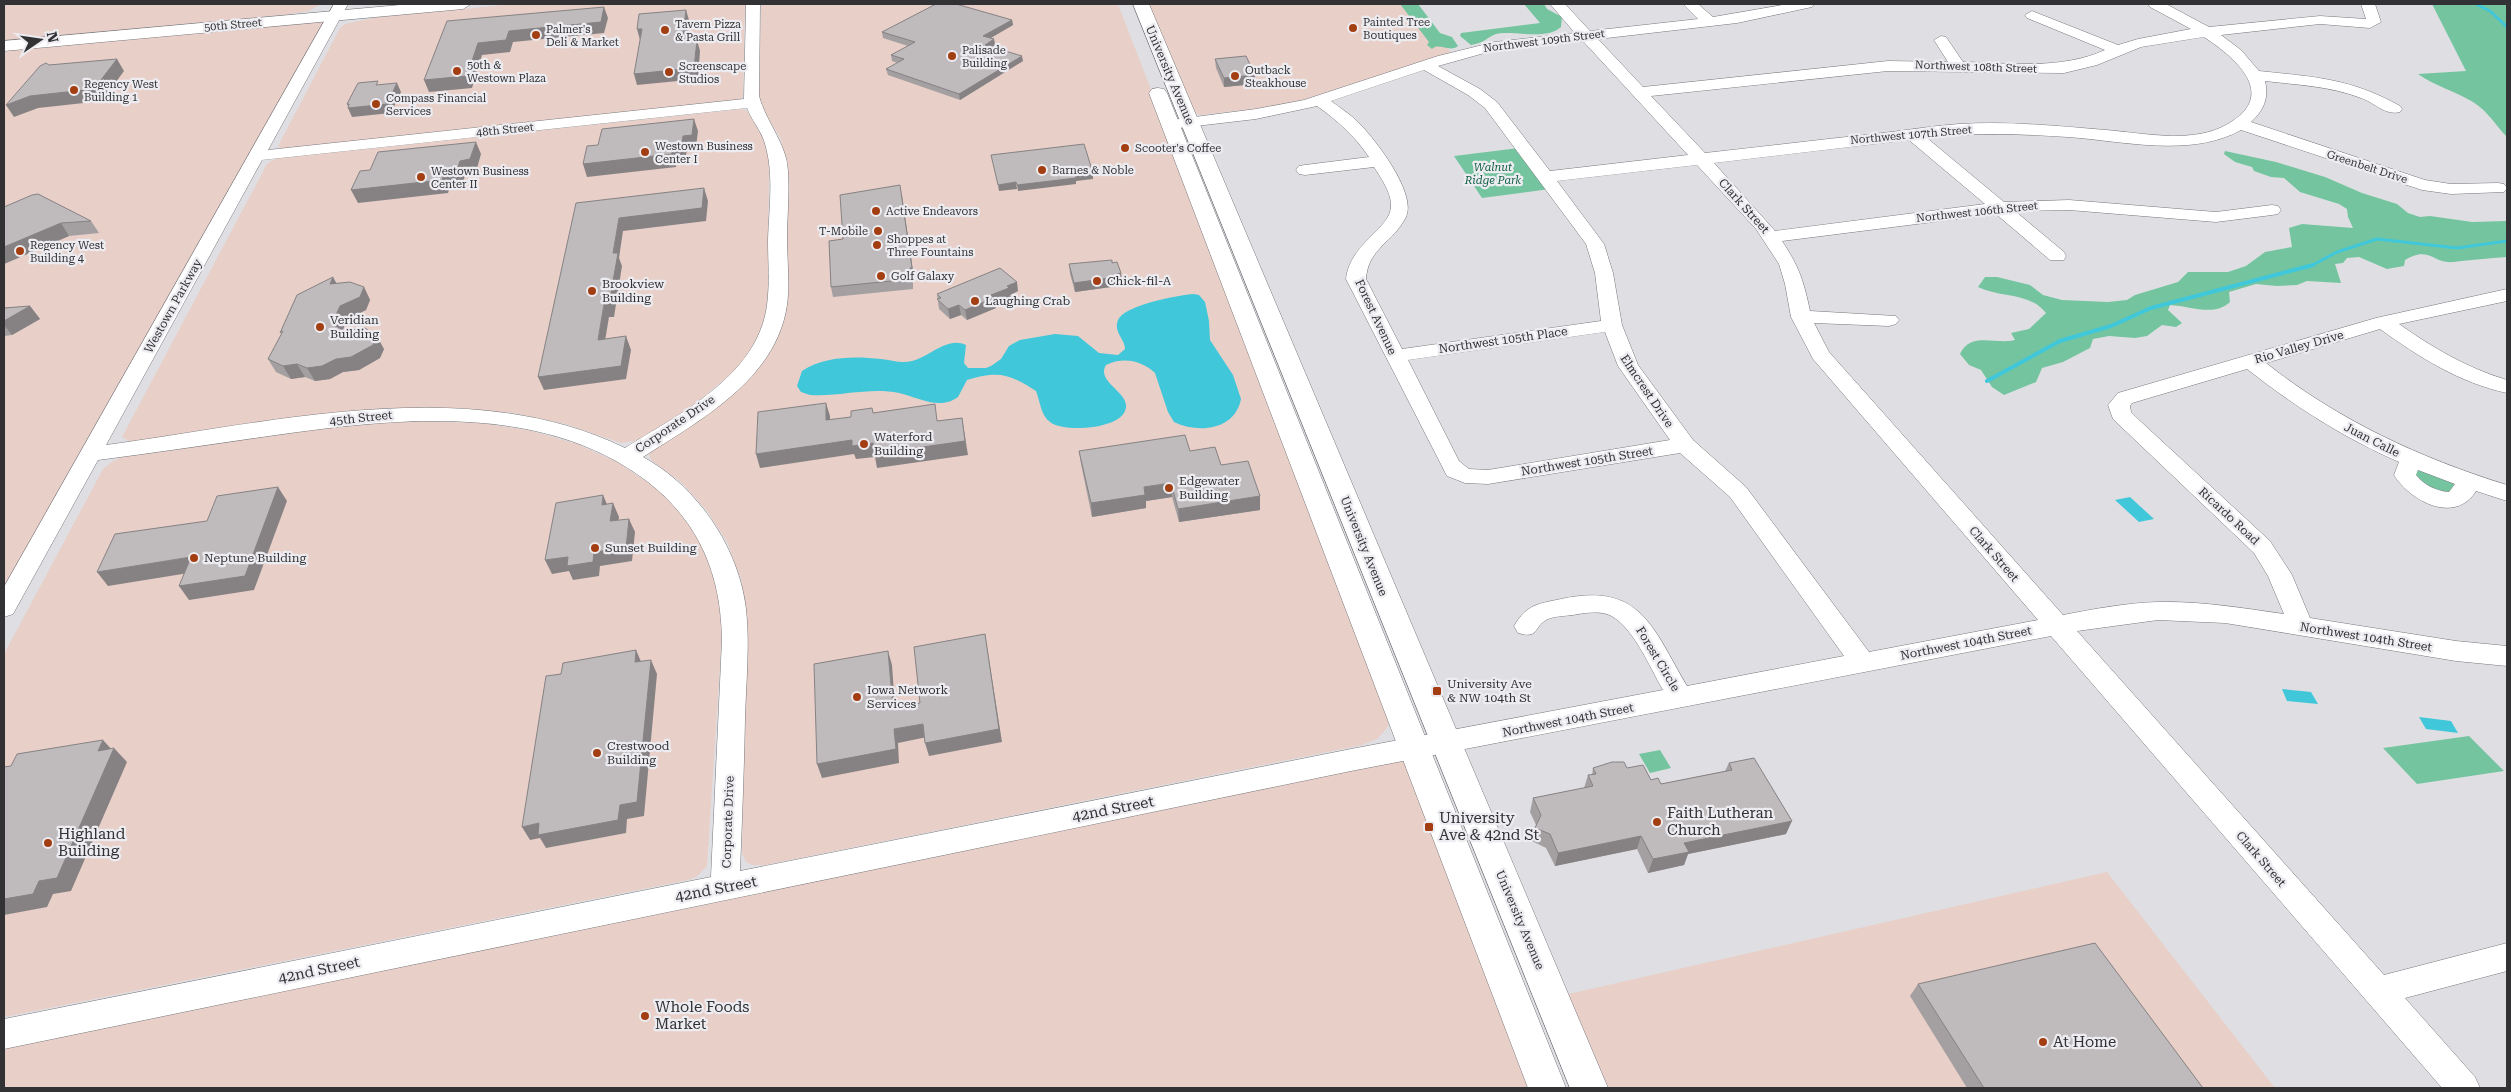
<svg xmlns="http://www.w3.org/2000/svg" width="2511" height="1092" font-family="'Roboto Serif',serif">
<rect width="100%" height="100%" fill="#dfdfe3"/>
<path fill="#e8cfc8" d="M4,4H321L309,11L284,15L4,41Z
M514,4H745L743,96L741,100L283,149L278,146L340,28L345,24L378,17Z
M761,4H1118L1389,708L1390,722L1387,728L1377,739L1362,745L765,865H752L746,862L742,853L746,613L741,579L727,542L707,511L682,483L651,460L649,455V453L766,357L783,322L787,300V167L781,139L766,115L759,95Z
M1146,4H1414L1451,53L1318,97L1279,106L1200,115L1191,110Z
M334,16L90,454L4,608V46Z
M741,109L747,111L762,136L769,154L768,302L764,326L751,351L733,372L695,404L640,440L621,443L565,424L514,413L429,408L368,411L131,442L122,437L267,164L271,161L278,158Z
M403,421L483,423L532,431L577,444L617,462L653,486L668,499L694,531L712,568L721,611L722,634L707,866L696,877L688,880L4,1017V654L103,469L113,461L124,456L345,425Z
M1414,749L1547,1088H4V1034Z
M2107,872L2275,1088H1603L1564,995Z"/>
<path fill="#74c59f" d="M1400,4H1418L1440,33L1452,37L1458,46C1449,53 1439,42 1432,49L1427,45L1429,42Z
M1524,4H1544L1547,9L1562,17L1561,27C1545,41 1514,30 1496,34C1487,37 1485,43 1471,45L1460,36L1461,33L1540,23Z
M2432,4H2507V137C2496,126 2488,111 2473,102C2455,91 2435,86 2418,74L2466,71Z
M1519,148L1550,189L1482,198L1454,156Z
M2225,151L2276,162L2325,177L2362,193L2397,204L2408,213L2420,217L2430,216L2472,222L2507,221V257C2489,258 2471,260 2453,262C2433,264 2430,245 2405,260L2404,266L2387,269L2359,257L2347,258L2343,263L2335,264L2341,283L2307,281L2297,285L2277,286L2256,284L2229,292L2230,302C2214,317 2191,306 2170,305L2168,310L2182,323L2176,327L2162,325L2147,336L2135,338L2109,336L2093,339L2090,348L2063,362L2042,368L2036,382L2004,395L1992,387L1981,370L1969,365L1960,354C1971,331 1995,345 2015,340L2011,333L2029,329L2046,313C2030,292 2000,298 1978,287L1985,277H1997L2030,285L2043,295L2062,300L2108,302L2127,300L2135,295L2178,282L2188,272H2228L2246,266L2265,252L2292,247L2289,228L2302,224L2353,228L2348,217L2347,209L2339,204L2300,192L2284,178L2271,177L2254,171L2252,167L2235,162L2224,154Z
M2418,470L2453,482L2455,485L2452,493L2428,490L2413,471Z
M2469,736L2504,771L2417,784L2383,748Z
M1660,750L1671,768L1650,773L1639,754Z"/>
<path fill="#40c7da" d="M1194,294L1199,295L1205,302L1209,321L1210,340L1233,375L1241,399C1235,430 1199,434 1174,422L1168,412L1155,373C1141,360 1123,357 1106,365C1095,383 1133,393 1125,411C1118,429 1064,433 1050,422C1041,416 1040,401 1036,391C1008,373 998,371 967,380L958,397C939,411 918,397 899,393C869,387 840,397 810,395L801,392L797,386L802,371C824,356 855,356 881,359C891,360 902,364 912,361C930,357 947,336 966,345L964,363L968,368H986L991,366L1001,359L1009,346L1020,340L1055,334L1078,336L1099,353L1118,355L1125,349C1125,339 1113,332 1118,320C1125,305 1178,295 1194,294Z
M2130,497L2154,519L2139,522L2115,500Z
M2282,689L2311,692L2318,704L2287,701Z
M2419,717L2451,721L2458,733L2426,729Z"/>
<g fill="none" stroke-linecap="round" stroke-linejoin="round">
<path stroke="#40c7da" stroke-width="3" d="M2476,4L2490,11L2507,27
M2309,267L2337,252L2377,239L2457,248L2507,241"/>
<path stroke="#40c7da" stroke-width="4" d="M1987,381L2060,341L2111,326L2151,308L2313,265"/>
<defs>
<path id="minor" d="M334,4H348L268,150L744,99L746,4H760L759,96C765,118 780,136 786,158C791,177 787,216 787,237C787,259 790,284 787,305C776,380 700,420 643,457C697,486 739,548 746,609C750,646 746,682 745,719C744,770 742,821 740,871L1351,749L1663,690C1650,668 1632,623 1607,614C1597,611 1583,613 1573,615C1565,616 1553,616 1546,620C1533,628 1539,639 1518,633L1514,626C1527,604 1538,604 1561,599C1641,582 1652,627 1687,686L1844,656L1730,497L1680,453L1488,484L1465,483L1447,476L1346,279C1350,242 1392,229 1391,205C1391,192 1381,178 1374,167L1305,175L1299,174L1296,170L1299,166L1305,165L1369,157C1354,135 1338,121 1317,106L1256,119L1170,129L1164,127L1162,124L1164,121L1256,109L1304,100L1438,56L1495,42L1575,33L1550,4H1565L1590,31L1698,19L1683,4H1698L1713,17L1788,4H1814L1812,7L1737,23L1598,39L1643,87L1888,61L1948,62L1934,40L1941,36L1946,37L1963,62C2010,63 2061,70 2105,50L2027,18L2025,15L2032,11L2118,45L2138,39L2191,29L2150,7L2148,4H2166L2209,27L2320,16L2366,19L2361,4H2375L2381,22L2370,28L2320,24L2221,35L2241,50L2259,71C2314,77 2350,78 2400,106L2402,109L2400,112C2385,116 2374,102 2361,98C2330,86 2298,85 2265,81C2269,98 2264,110 2251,122L2425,180L2451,184L2498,183L2504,184L2507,188L2504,192L2451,194L2422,190L2241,130C2191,158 2123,141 2068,137C2021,134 1974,132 1927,138L2004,202L2069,200L2216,212L2272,205L2278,206L2281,210L2278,214L2272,215L2216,222L2069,210L2015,211L2064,252L2066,256L2064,260H2050L1996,214L1782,241C1799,266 1804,282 1810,311L1896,316L1899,320L1896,324L1889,326L1814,323L1829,352L2063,615C2094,609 2126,603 2158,602C2200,601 2242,608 2284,614L2268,576L2254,553L2113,419L2108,405L2118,393L2376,318L2507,289V301L2399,324C2433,348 2467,368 2507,380V393C2460,383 2419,357 2380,329L2266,363C2338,420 2420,458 2507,485V501L2476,491C2455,525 2410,501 2394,475L2399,462C2344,438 2294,406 2247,369L2132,403L2130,406L2131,412L2139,420L2270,541L2292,575L2310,618L2456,641L2507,646V666L2456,661L2225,623L2158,620L2077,631L2384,975L2507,943V971L2405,998L2475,1077L2480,1088H2442L2051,636L1351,771L4,1049V1019L711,877L722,640C721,575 700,523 648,482C540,399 388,419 262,437C207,445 152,453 98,460L13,614L4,617V587ZM2204,37C2239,60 2281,98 2222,127C2189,143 2142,133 2106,130C2058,126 2008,121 1959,124C1930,126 1903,131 1874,134C1817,140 1761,147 1705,153L1651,96L1888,71L2064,73L2097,65L2141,47ZM1583,41L1688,155L1550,171L1497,102L1480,89L1438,66L1495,50ZM1424,70L1468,95L1485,108L1586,244L1595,273L1601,321L1402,349L1366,279C1368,248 1393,243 1406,217C1417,193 1375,139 1358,122C1350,114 1340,108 1331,101ZM747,108C751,119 759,128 763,138C775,170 769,207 768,240C768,261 770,284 767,305C758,376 679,414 625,448C469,372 271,423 106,445L262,160ZM1909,140L1985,204L1775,231L1714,163ZM1697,165L1756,229L1779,264L1785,284L1791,317L1813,359L2038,620L1869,652L1746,487L1693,440L1638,365L1622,325L1613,273L1604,244L1557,181ZM1605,332L1618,366L1670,440L1488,470L1469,469L1459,461L1408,360ZM2418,470L2455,484L2449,492C2436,491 2424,485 2416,475Z"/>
<path id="major" d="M411,4H471L463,9L4,51V41Z
M1133,4H1149L1608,1088H1570Z
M1158,88L1164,89L1167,93L1566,1088H1528L1149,93L1152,89Z"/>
</defs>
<use href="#minor" stroke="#78777c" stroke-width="1"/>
<use href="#major" stroke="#78777c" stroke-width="1"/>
<use href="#minor" fill="#fff" fill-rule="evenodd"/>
<use href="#major" fill="#fff" fill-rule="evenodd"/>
</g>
<path fill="#a4a0a2" d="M1012,20L1013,25L990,38L994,39L995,45L992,47L1023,61L960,100L888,75L886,69L898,63L892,61L891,55L908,46L883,38L882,32Z
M1215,59L1255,84L1224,87L1216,68Z
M902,195L914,278H912L913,289L833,297L831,287L843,239Z
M4,207L91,221L99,233L69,236L4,264Z
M1112,263L1121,273L1122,283L1118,284V286L1075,292L1070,274L1069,264Z
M333,277L336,283L364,287L370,300L366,310L347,319L343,330L384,349L380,358L359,370L343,372L330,379L315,381L305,377L291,379L276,372L268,359Z
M1018,291L1010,295L1011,298L995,304L996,308L967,320L961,315L950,319L939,309L937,294Z
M30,306L40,319L12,335L4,336V308Z
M1079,451H1190L1221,465L1260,510L1179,522L1172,497L1146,501V508L1092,517L1081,464Z
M1729,763L1786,834L1688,854L1684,865L1648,873L1637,849L1555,866L1546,848L1532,841L1536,825L1530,812L1533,798L1584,788L1588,775H1592L1593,768H1627L1651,780L1661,784L1725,771Z
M1918,984L2203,1088H1967L1910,996Z"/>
<path fill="#868284" d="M604,7L608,18L604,33L513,42L510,52L482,55L472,88L429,92L424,80L478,43L509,31Z
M686,10L689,20L685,52L682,42Z
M1012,20L1013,25L984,42L983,36Z
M637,29H642L640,40Z
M994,39L995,45L986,51L985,45Z
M697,40L700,51L698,79L637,85L634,74Z
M1022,56L1023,61L960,100L959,94Z
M117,59L124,71L102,101L38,108L14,117L6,105Z
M1255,75V84L1224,87V78Z
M397,83L401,92L391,113L352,117L348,108H349L347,104Z
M694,119L698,131L696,147L687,148L686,156L677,157L676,167L587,177L583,164L673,145L683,136Z
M476,142L481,154L476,172L466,173L463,182L451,183L448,193L358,203L351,190L445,171L460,161Z
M1093,173V179L1076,181V184L1018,191L1017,185L1075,175Z
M1016,182L1017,189L999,191L998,185Z
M900,185L914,278H912L913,289L911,279Z
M704,188L708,201L706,221L623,231L619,258L622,266L614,317H609L603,353L598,340L619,218Z
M61,223L69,236L4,264V247Z
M1121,273L1122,283L1118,284V286L1075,292L1074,283Z
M333,277L340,290L330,284Z
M1017,282L1018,291L1010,295L1011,298L995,304L996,308L967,320L965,310L1007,286Z
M364,287L370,300L366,310L347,319L340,337L332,324L340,306Z
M959,305L961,315L950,319L948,309Z
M30,306L40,319L12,335L4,325V321Z
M377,336L384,349L380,358L359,370L343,372L330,379L315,381L307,368Z
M626,336L631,350L626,379L544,390L538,377Z
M297,364L305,377L291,379L283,366Z
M826,403L830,416V434L826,420Z
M962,418L968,455L877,468L875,457L856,459L854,454L760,468L756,454Z
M1171,483L1172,497L1146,501V508L1092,517L1091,503L1144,487Z
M278,487L287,501L254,590L189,600L179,586Z
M603,495L609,509L602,505Z
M1260,496V510L1179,522L1178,509Z
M613,503L619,517L616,535L610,521Z
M629,519L635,532L632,561L600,566L599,576L573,580L569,571L552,574L545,560L594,552Z
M191,557L201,571L108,586L97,572Z
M985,634L1002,742L929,756L925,743Z
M636,650L642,664L635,662Z
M888,651L892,665L896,722L893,708Z
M651,660L657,674L644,816L627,819L626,833L546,848L540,838L530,840L522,827L620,805Z
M923,724L927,737L898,743L899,763L822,778L817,764L894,729Z
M103,740L113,751L114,748L127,762L71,891L53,894L47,907L4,915V899L98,751Z
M1792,821L1786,834L1688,854L1684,865L1648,873L1653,859L1684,843Z
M1641,836L1637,849L1555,866L1558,853Z"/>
<path fill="#bfbabc" stroke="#868284" d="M936,4H956L1012,20L983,36L994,39L985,45L1022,56L959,94L886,69L904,59L891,55L915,42L882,32Z
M604,7L601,22L509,31L506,40L478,43L467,76L424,80L447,21Z
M686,10L682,42L697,40L694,68L634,74L642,29H637L639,14Z
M1246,56L1255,75L1224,78L1215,59Z
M117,59L94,89L30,96L6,105L40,66L46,63L49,65Z
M378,81L376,85L397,83L387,104L348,108L349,104H347L358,83Z
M694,119L692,135L683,136L682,144L673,145L672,154L583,164L587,146L598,145L602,129Z
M476,142L470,159L460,161L457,170L445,171L442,180L351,190L360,171L370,170L378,152Z
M1084,144L1093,173L1075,175L1076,178L1017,185L1016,182L998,185L991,155Z
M900,185L912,268H910L911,279L831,287L829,241L843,239L840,195Z
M704,188L702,208L619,218L613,253H618L609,304H604L598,340L626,336L621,366L538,377L576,203Z
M38,194L91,221L61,223L4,247V207L32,195Z
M1112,260V263L1117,262L1121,273L1116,274L1117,277L1074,283L1069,264Z
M1000,268L1017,282L1007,286L1009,288L991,295L994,298L965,310L959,305L948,309L937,299L941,298L937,294Z
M333,277L330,284L350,282L364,287L360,297L340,306L332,324L345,331L365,328L377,336L373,345L351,357L336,359L322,366L307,368L297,364L283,366L268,359L283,331L280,333L297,295Z
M30,306L4,321V308Z
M826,403V420L851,417V411L872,408L873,413L935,404L937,421L962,418L965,441L874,454L873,443L852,446V440L756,454L758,412Z
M1185,435L1190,451L1215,447L1221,465L1248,461L1260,496L1178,509L1171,483L1144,487L1145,495L1091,503L1079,451Z
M278,487L245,576L179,586L191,557L97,572L115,534L207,521L217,496Z
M603,495L602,505L613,503L610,521L629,519L626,548L594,552L593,562L567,566L568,557L545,560L556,503Z
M985,634L999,729L925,743L923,724L894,729L896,749L817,764L814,664L888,651L893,708L920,703L914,647Z
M636,650L635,662L651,660L637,802L620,805L618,820L538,835L539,823L522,827L546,676L561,674L563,663Z
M103,740L98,751L114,748L57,878L39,881L33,894L4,899V767L11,766L17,754Z
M1754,758L1792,821L1684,843L1689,852L1653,859L1641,836L1558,853L1550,834L1535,828L1541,815L1533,798L1593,786L1588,775L1596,774L1593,768L1612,762H1624L1627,768L1643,765L1651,780L1658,778L1661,784L1732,770L1729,763Z
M2095,943L2203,1088H1984L1918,984Z"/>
<g fill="#a33e13" stroke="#ececf1" stroke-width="2">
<circle cx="1353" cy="28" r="5"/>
<circle cx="665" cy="30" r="5"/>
<circle cx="536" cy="35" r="5"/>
<circle cx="952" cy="56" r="5"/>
<circle cx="457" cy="71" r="5"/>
<circle cx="669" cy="72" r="5"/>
<circle cx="1235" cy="76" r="5"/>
<circle cx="74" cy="90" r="5"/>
<circle cx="376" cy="104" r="5"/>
<circle cx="1125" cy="148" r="5"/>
<circle cx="645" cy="152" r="5"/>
<circle cx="1042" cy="170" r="5"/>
<circle cx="421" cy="177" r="5"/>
<circle cx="876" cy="211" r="5"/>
<circle cx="878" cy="231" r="5"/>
<circle cx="877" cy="245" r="5"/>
<circle cx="20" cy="251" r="5"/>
<circle cx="881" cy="276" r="5"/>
<circle cx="1097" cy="281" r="5"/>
<circle cx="592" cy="291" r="5"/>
<circle cx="975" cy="301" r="5"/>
<circle cx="320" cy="327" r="5"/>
<circle cx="864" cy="444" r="5"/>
<circle cx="1169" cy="488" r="5"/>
<circle cx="595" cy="548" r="5"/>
<circle cx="194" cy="558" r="5"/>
<rect x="1432" y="686" width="10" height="10" rx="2.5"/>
<circle cx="857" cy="697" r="5"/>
<circle cx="597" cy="753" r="5"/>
<circle cx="1657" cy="822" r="5"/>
<rect x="1424" y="822" width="10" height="10" rx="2.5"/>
<circle cx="48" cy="843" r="5"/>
<circle cx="645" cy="1016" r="5"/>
<circle cx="2043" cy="1042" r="5"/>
</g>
<g text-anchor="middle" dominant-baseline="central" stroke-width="4.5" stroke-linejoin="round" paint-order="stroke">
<g font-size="11" fill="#323234" stroke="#ececf1" text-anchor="start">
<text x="1363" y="22">Painted Tree<tspan x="1363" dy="13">Boutiques</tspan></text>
<text x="675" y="24">Tavern Pizza<tspan x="675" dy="13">&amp; Pasta Grill</tspan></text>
<text x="546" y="29">Palmer's<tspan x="546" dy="13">Deli &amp; Market</tspan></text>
<text x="962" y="50">Palisade<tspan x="962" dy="13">Building</tspan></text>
<text x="467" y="65">50th &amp;<tspan x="467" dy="13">Westown Plaza</tspan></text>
<text x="679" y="66">Screenscape<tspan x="679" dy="13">Studios</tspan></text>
<text x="1245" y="70">Outback<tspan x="1245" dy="13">Steakhouse</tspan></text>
<text x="84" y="84">Regency West<tspan x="84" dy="13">Building 1</tspan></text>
<text x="386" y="98">Compass Financial<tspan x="386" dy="13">Services</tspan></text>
<text x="655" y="146">Westown Business<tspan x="655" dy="13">Center I</tspan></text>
<text x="1135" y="148">Scooter's Coffee</text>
<text x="1052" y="170">Barnes &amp; Noble</text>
<text x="431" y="171">Westown Business<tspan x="431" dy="13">Center II</tspan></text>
<text x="886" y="211">Active Endeavors</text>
<text x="868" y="231" text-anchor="end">T-Mobile</text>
<text x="887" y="239">Shoppes at<tspan x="887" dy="13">Three Fountains</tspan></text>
<text x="30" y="245">Regency West<tspan x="30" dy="13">Building 4</tspan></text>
<text x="891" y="276">Golf Galaxy</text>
</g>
<g font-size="11" fill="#323234" stroke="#ececf1">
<text transform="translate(233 25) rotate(-5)">50th Street</text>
<text transform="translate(1544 41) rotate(-7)">Northwest 109th Street</text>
<text transform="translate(1976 67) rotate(2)">Northwest 108th Street</text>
<text transform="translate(505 130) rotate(-6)">48th Street</text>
<text transform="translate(1911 135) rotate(-5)">Northwest 107th Street</text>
<text transform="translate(2367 167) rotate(18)">Greenbelt Drive</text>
<text transform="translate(1977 212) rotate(-6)">Northwest 106th Street</text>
</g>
<g font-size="11" font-style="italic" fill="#115f42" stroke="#ececf1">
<text x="1493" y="167">Walnut<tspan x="1493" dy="13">Ridge Park</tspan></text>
</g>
<g font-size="12" fill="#323234" stroke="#ececf1">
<text transform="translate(1170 75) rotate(67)">University Avenue</text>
<text transform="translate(1744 206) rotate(48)">Clark Street</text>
<text transform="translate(173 306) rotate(-61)">Westown Parkway</text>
<text transform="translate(1376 317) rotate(65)">Forest Avenue</text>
<text transform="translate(1503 340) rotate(-8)">Northwest 105th Place</text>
<text transform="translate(2299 347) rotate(-16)">Rio Valley Drive</text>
<text transform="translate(1647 391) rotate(56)">Elmcrest Drive</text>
<text transform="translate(361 418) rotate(-6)">45th Street</text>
<text transform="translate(675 424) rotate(-34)">Corporate Drive</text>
<text transform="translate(2372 440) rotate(27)">Juan Calle</text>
<text transform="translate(1587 461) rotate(-9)">Northwest 105th Street</text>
<text transform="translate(2229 516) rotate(43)">Ricardo Road</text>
<text transform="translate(1364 546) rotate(68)">University Avenue</text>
<text transform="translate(1994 554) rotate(49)">Clark Street</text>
<text transform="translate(2366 637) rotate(9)">Northwest 104th Street</text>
<text transform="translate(1966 643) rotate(-11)">Northwest 104th Street</text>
<text transform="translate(1658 659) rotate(59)">Forest Circle</text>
<text transform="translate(1568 720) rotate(-11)">Northwest 104th Street</text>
<text transform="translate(728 822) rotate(-88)">Corporate Drive</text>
<text transform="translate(2261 859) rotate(49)">Clark Street</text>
<text transform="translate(1520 920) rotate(67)">University Avenue</text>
</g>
<g font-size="12" fill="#323234" stroke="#ececf1" text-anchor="start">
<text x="1107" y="281">Chick-fil-A</text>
<text x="602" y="284">Brookview<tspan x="602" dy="14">Building</tspan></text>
<text x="985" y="301">Laughing Crab</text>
<text x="330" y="320">Veridian<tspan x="330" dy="14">Building</tspan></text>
<text x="874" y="437">Waterford<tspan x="874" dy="14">Building</tspan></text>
<text x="1179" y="481">Edgewater<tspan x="1179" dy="14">Building</tspan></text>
<text x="605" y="548">Sunset Building</text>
<text x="204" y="558">Neptune Building</text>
<text x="1447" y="684">University Ave<tspan x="1447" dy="14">&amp; NW 104th St</tspan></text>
<text x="867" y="690">Iowa Network<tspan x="867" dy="14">Services</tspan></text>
<text x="607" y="746">Crestwood<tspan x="607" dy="14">Building</tspan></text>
</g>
<g font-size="15" fill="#323234" stroke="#ececf1">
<text transform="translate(1113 809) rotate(-11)">42nd Street</text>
<text transform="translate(716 889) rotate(-11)">42nd Street</text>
<text transform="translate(319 970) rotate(-12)">42nd Street</text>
</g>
<g font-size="15" fill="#323234" stroke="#ececf1" text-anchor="start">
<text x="1667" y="813">Faith Lutheran<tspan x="1667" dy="17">Church</tspan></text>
<text x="1439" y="818">University<tspan x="1439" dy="17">Ave &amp; 42nd St</tspan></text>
<text x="58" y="834">Highland<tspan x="58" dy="17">Building</tspan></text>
<text x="655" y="1007">Whole Foods<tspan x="655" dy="17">Market</tspan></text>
<text x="2053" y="1042">At Home</text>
</g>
</g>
<rect width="2511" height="1092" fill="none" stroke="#323234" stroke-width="10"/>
<g transform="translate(40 40) rotate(77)" stroke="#ececf1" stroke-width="4" paint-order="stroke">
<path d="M0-4L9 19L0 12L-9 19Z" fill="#323234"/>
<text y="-8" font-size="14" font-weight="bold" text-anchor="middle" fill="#323234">N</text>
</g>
</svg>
